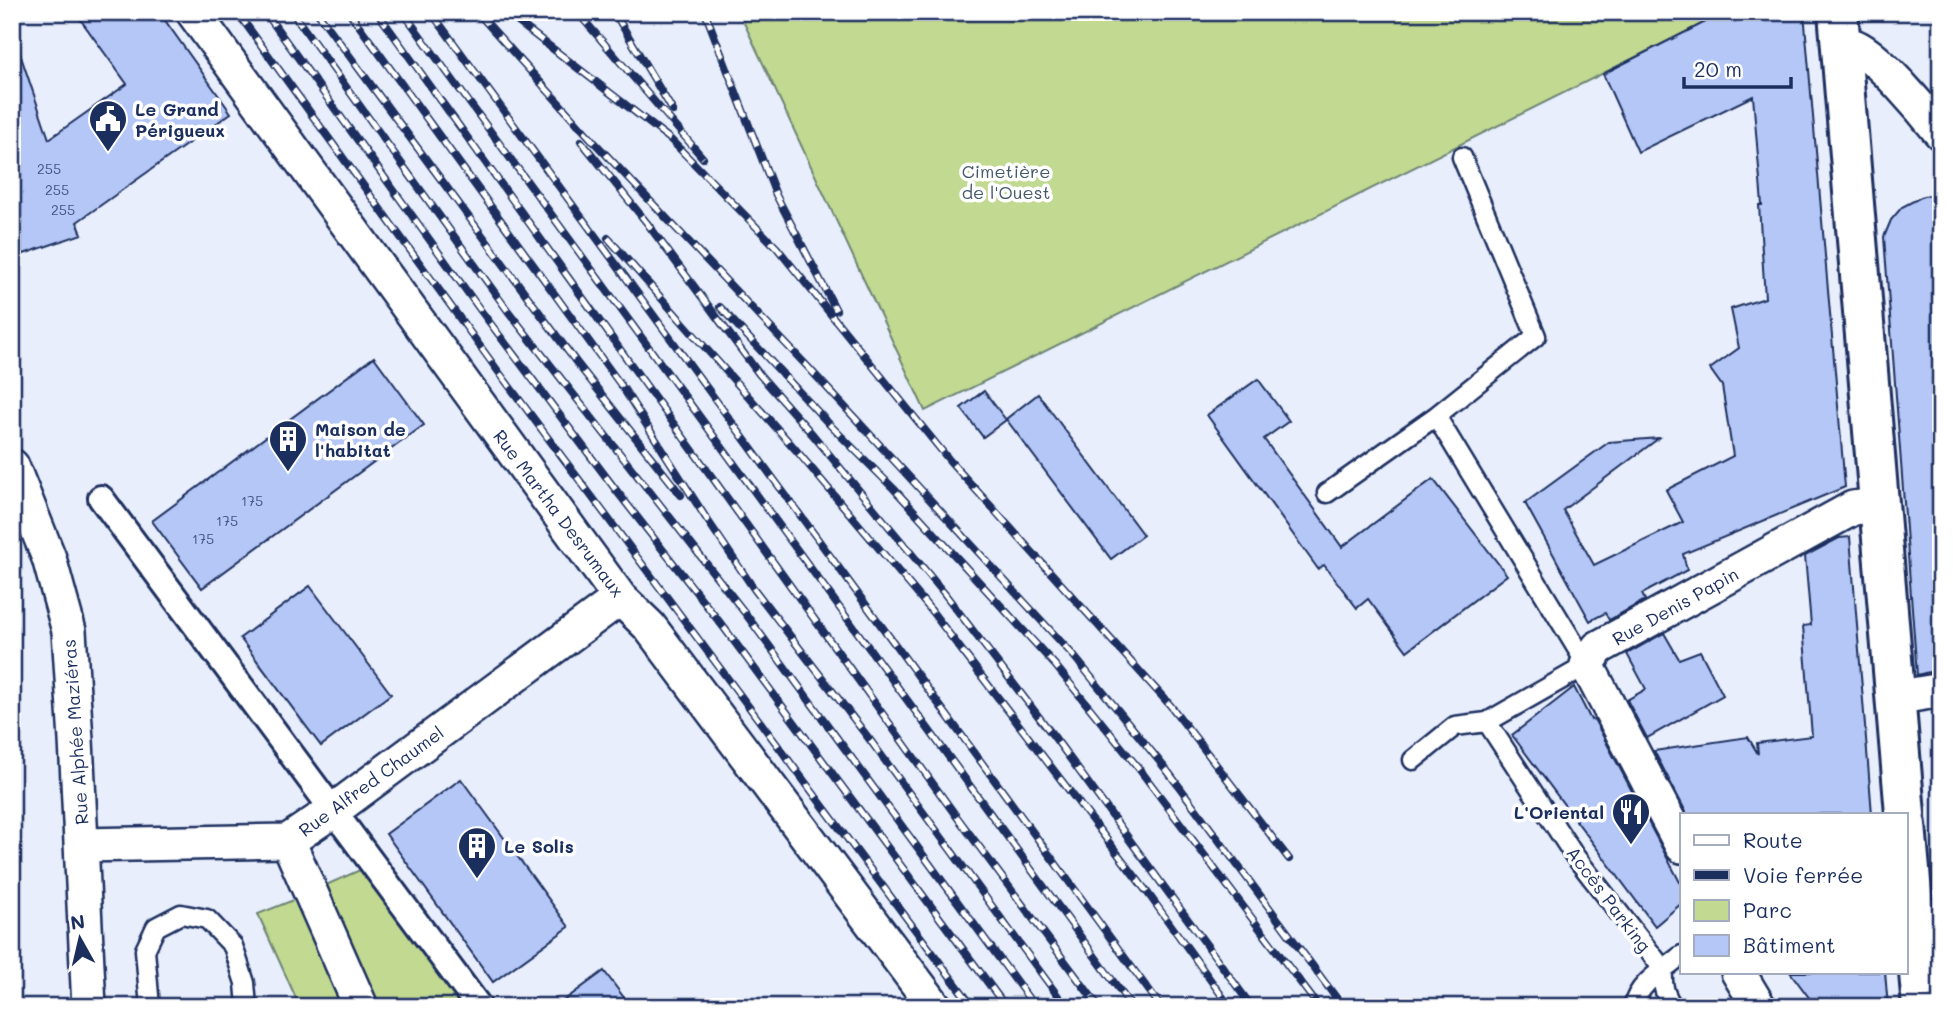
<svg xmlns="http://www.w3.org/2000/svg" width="1953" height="1019" font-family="Mali,sans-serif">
<rect width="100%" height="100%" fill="#e8eefc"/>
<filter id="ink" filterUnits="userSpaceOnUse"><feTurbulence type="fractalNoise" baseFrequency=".0143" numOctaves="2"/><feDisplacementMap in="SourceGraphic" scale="14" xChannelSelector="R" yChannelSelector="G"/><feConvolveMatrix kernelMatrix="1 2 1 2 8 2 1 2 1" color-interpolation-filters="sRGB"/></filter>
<g filter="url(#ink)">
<path fill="#c1d990" stroke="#6e8477" stroke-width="2" d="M739,12H1726L925,411Z
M360,870L462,1005L377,1007L326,885Z
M296,899L344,1007H300L258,914Z"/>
<path fill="#b4c7f6" stroke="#1b2f5e" stroke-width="2" d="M75,12H159L231,113L77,222L82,234L12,258V46L17,45L49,139L127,84Z
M1725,12H1804L1845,487L1683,554L1687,570L1642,594L1645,600L1609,620L1605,613L1590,621L1525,503L1609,442L1659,438L1563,510L1594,565L1683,522L1666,490L1733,456L1722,386L1710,369L1739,348L1731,309L1765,298L1759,205H1762L1753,96L1638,152L1603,74Z
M1941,194V669L1917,675L1884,237L1891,220L1902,207L1923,196Z
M374,357L424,425L202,588L152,521Z
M1258,379L1289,421L1264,439L1342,547L1433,479L1507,575L1407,651L1368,599L1357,608L1324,565L1318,569L1207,415Z
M984,391L1006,420L983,437L961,408Z
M1038,394L1143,535L1111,559L1006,419Z
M1850,537L1872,814H1687L1654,751L1748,737L1758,754L1757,743L1812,736L1803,626L1811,625L1805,556L1839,538Z
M310,586L391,694L321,746L240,638Z
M1664,633L1679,659L1700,651L1723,695L1647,738L1627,700L1646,689L1627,654Z
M1574,687L1591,720L1594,719L1682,886V903L1655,926L1512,735Z
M461,779L569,927L493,982L386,834Z
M604,971L631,1007H555Z
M1790,972H1885L1888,1007H1816Z"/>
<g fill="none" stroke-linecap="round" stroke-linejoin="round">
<defs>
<path id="service" d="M1327,493L1436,416L1536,336L1462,157
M1487,722L1574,855L1663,969
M1413,760L1455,726L1487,722L1587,665L1436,416
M1663,969C1662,985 1664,994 1673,1007
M150,1007L145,950L156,927L181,914L207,919L233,946L245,983L247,1007
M1633,1007C1638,983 1663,970 1682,955"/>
<path id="pedestrian" d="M101,498L479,1007"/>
<path id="minor" d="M193,12L620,598L649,626L935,1007
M1841,45C1845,46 1849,45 1853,46C1874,51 1926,114 1941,133
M12,466L49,558L69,631L76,740L89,1007
M1894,698L1936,691L1941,688
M288,841L361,1007
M81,845L288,841L334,810L620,598
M1682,846L1587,665L1598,648L1853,508L1878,505
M1738,972L1759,1007"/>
<path id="tertiary" d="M1838,12L1905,814
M1906,825L1922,1007"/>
</defs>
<use href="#service" stroke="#1b2f5e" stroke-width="23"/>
<use href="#pedestrian" stroke="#1b2f5e" stroke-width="30"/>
<use href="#minor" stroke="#1b2f5e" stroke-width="38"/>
<use href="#tertiary" stroke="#1b2f5e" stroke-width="44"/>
<use href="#service" stroke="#fff" stroke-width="18"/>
<use href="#pedestrian" stroke="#fff" stroke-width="24"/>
<use href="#minor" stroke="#fff" stroke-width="33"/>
<use href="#tertiary" stroke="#fff" stroke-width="38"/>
<defs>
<path id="rail" d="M237,12L498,371L973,1007
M265,12L481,311L619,494L725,629L1006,1007
M292,12L508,311L745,613L1035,1007
M317,12L576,362L681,495
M349,12L623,388L706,518L754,589L870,740L1066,1007
M377,12L954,813L1099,1007
M403,12L1132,1007
M431,12L1161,1007
M477,12L595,143L807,366L1073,655L1169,773L1343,1007
M505,12L670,139L777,248L950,461L1170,705L1289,859
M577,12L703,158
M614,12L673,111
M705,12L776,195L836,310
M581,141L647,223L759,374L813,435L944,593L1055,738L1252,1007
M608,238L796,450L930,609L1147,892L1230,1007
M720,307L831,426L894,489L1055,665L1140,770L1319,1007"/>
</defs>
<use href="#rail" stroke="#1b2f5e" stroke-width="8"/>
<use href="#rail" stroke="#fff" stroke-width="5" stroke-dasharray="16" stroke-linecap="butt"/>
</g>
</g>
<defs>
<symbol id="civic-pin" viewBox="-11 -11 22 30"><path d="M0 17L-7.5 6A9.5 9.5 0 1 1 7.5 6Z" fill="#1b2f5e" stroke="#fff"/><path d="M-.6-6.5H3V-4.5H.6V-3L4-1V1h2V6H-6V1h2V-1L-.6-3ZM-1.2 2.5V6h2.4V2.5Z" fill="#fff"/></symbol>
<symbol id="building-pin" viewBox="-11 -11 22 30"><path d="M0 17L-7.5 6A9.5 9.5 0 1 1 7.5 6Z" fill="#1b2f5e" stroke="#fff"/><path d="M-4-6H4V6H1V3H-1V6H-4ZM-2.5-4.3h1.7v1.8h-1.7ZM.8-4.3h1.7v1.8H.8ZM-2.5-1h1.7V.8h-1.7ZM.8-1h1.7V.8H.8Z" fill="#fff"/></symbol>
<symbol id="restaurant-pin" viewBox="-11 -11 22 30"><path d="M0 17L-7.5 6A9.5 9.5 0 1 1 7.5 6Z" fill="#1b2f5e" stroke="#fff"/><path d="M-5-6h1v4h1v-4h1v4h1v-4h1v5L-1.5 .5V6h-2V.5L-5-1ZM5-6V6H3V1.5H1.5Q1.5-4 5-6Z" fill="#fff"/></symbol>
</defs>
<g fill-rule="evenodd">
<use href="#civic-pin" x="86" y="97" width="44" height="60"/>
<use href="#building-pin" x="266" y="417" width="44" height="60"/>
<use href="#restaurant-pin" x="1609" y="790" width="44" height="60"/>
<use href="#building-pin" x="455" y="824" width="44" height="60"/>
</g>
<g text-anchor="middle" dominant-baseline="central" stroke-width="7" stroke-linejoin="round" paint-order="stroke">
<g font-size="14" fill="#415584">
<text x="49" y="168">255</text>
<text x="57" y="189">255</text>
<text x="63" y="209">255</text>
<text x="252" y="500">175</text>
<text x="227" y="520">175</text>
<text x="203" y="538">175</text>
</g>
<g font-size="18" font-weight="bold" fill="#1b2f5e" stroke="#fff" text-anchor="start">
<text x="135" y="109">Le Grand<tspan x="135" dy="21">Périgueux</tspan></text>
<text x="315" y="429">Maison de<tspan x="315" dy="21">l'habitat</tspan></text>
<text x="1604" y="812" text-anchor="end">L'Oriental</text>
<text x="504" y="846">Le Solis</text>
</g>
<g font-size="18" fill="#445a6a" stroke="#fff">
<text x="1006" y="171">Cimetière<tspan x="1006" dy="21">de l'Ouest</tspan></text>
</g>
<g font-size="18" fill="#1b2f5e" stroke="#fff">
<text transform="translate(559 513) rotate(53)">Rue Martha Desrumaux</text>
<text transform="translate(1675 606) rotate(-29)">Rue Denis Papin</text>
<text transform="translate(75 732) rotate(-94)">Rue Alphée Maziéras</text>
<text transform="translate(371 781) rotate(-36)">Rue Alfred Chaumel</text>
<text transform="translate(1609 899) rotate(53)">Accès Parking</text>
</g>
</g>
<rect width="1953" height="1019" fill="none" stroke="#fff" stroke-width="42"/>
<rect x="21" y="21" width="1911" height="977" fill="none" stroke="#1b2f5e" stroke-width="2.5" filter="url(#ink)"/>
<rect x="1680" y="813" width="228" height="161" fill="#ffffff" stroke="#a4acbf" stroke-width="2"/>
<rect x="1694" y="835" width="35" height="10" fill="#ffffff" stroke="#a4acbf" stroke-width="2"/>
<text x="1743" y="848" font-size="21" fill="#1b2f5e">Route</text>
<rect x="1694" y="870" width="35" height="10" fill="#1b2f5e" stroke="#a4acbf" stroke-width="2"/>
<text x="1743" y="883" font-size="21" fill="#1b2f5e">Voie ferrée</text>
<rect x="1694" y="900" width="35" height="21" fill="#c1d990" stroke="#a4acbf" stroke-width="2"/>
<text x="1743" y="918" font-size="21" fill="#1b2f5e">Parc</text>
<rect x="1694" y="935" width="35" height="21" fill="#b4c7f6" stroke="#a4acbf" stroke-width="2"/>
<text x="1743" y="953" font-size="21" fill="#1b2f5e">Bâtiment</text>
<g transform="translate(80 939) rotate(352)" stroke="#ffffff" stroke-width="5" paint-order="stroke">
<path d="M0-5L12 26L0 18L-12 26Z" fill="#1b2f5e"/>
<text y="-10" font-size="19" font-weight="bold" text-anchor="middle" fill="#1b2f5e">N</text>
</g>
<path d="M1684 77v10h107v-10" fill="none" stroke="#1b2f5e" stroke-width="3.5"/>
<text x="1694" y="77" font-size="21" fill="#1b2f5e" stroke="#ffffff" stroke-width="5" paint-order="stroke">20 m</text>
</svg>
